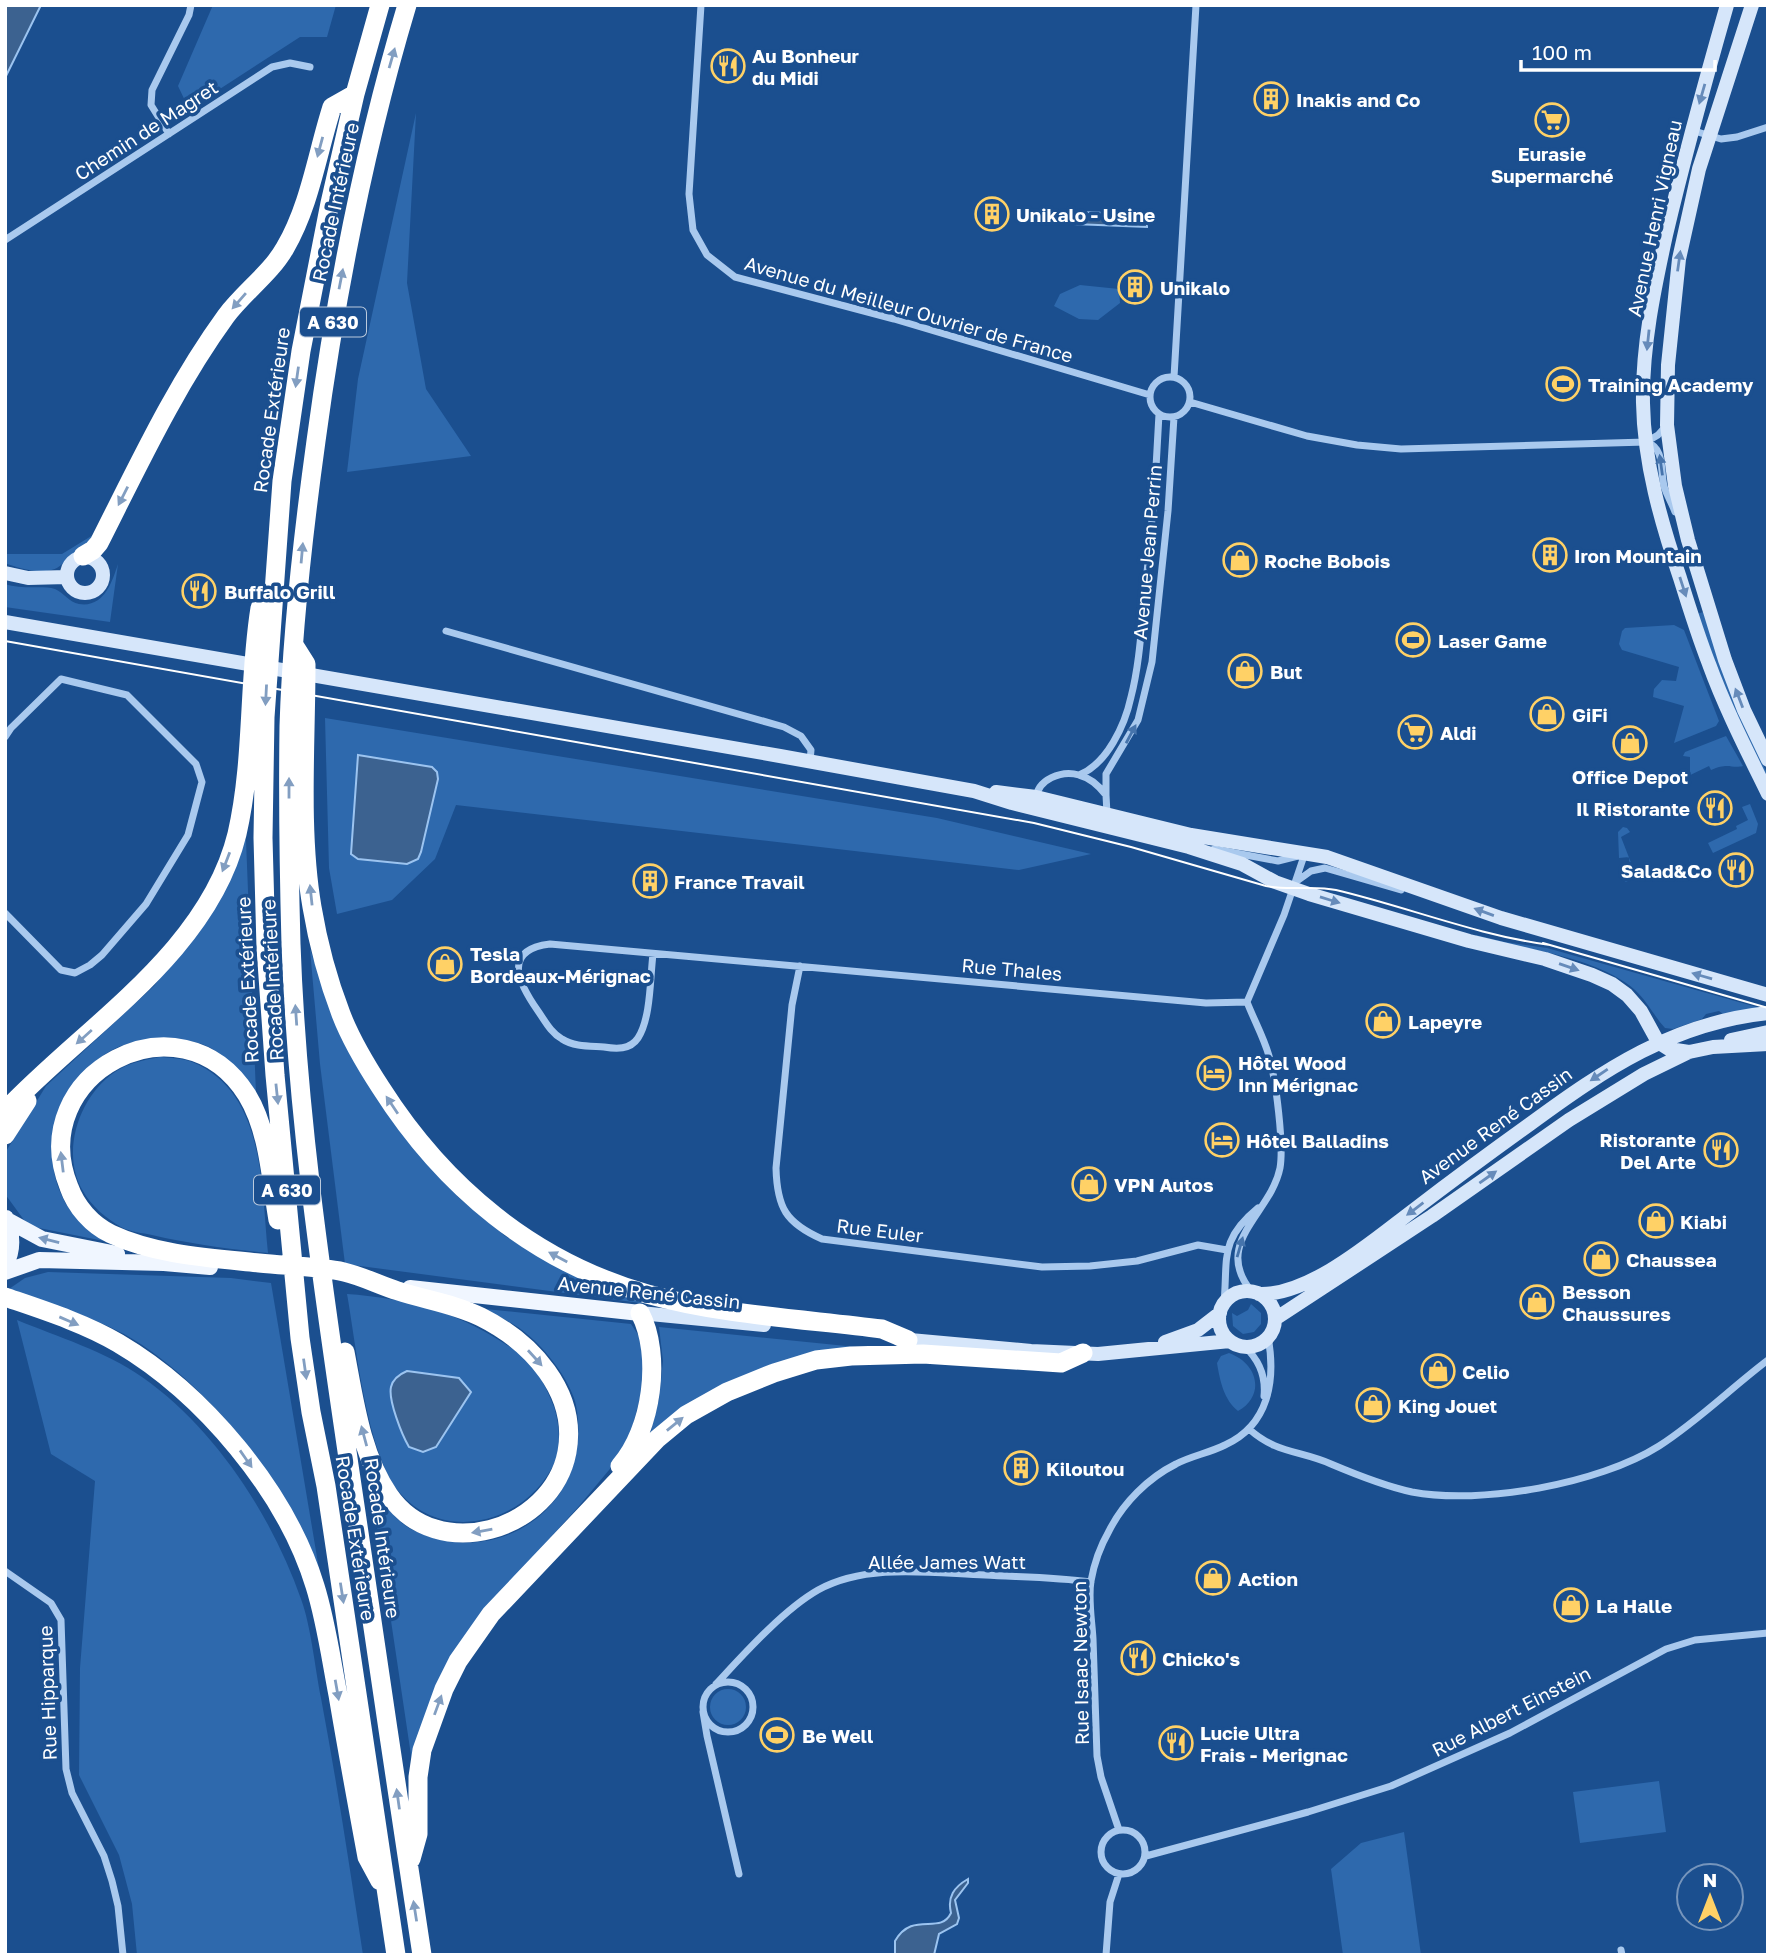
<svg xmlns="http://www.w3.org/2000/svg" width="1773" height="1960" font-family="'Golos Text',sans-serif">
<rect width="100%" height="100%" fill="#1b4f8f"/>
<path fill="#2e69ad" d="M213,5H336L327,37H300L189,109L178,86Z
M416,113L407,283L426,389L471,456L347,472L358,379Z
M1080,285L1119,289L1120,303L1098,320L1079,319L1054,306L1060,294Z
M93,535L84,549C72,552 70,557 61,565C48,577 20,569 5,563V554H62Z
M118,564L110,622L5,607V584C22,590 44,585 55,589C64,593 69,602 79,604C104,608 112,582 118,564Z
M1703,612L1741,718L1768,775V782L1726,693L1697,614Z
M1674,625L1684,630L1719,721L1716,726L1674,743L1684,706L1653,697L1654,689L1662,680L1676,681L1679,667L1622,650L1619,644L1622,631L1625,628Z
M325,718L937,818L1091,854L1019,870L456,805L435,859L392,900L337,914L329,868Z
M1726,736L1743,766C1731,769 1729,762 1711,770L1709,766L1682,779L1678,778L1679,772L1690,773V757L1683,756L1685,752Z
M1750,804L1758,824L1756,833L1713,853L1708,843L1737,829L1736,826L1748,820L1742,807Z
M1623,827L1627,828L1630,832L1621,837L1635,873L1647,870L1646,872L1626,882L1620,878L1630,874L1629,857L1619,858L1618,832Z
M241,838L246,840L256,1094C242,1077 230,1059 211,1048C199,1041 182,1040 169,1039C150,1039 128,1041 112,1050C58,1080 35,1150 66,1204C75,1219 90,1230 104,1241L34,1227L24,1220L5,1194V1153L46,1086L154,986L205,920Z
M1476,935L1505,942L1547,948L1760,1008L1723,1014L1719,1011L1706,1014L1702,1019L1673,1029L1665,1028C1654,1016 1647,1001 1635,990C1599,958 1522,947 1475,939Z
M310,949L326,996L411,1145L458,1197L505,1236L569,1273L648,1304L345,1264L320,1064Z
M160,1057C170,1058 183,1058 192,1062C266,1092 261,1188 268,1253C229,1249 191,1244 152,1235C143,1233 130,1232 121,1227C107,1219 91,1206 83,1191C60,1153 79,1096 115,1072C128,1063 144,1060 160,1057Z
M48,1272L231,1278L271,1283L320,1575C300,1538 281,1499 259,1463C230,1418 171,1359 124,1334C88,1315 47,1303 9,1289L25,1278Z
M347,1294C403,1298 455,1311 502,1342C509,1347 518,1351 524,1357C538,1370 547,1389 554,1407C559,1422 561,1444 556,1459C531,1521 446,1546 400,1493C367,1456 356,1344 347,1294Z
M1251,1304L1261,1313V1324L1254,1332L1243,1334L1233,1326L1232,1313L1237,1316L1248,1310Z
M485,1309L631,1324L643,1342L644,1369L640,1398L631,1432L614,1464L579,1506L494,1600L412,1762L371,1486C383,1502 396,1523 415,1531C488,1565 571,1521 578,1440C579,1427 578,1410 574,1398C565,1373 543,1346 522,1330C511,1322 497,1316 485,1309Z
M17,1320C58,1337 105,1351 142,1377C215,1428 272,1516 301,1599C311,1626 315,1668 321,1698C337,1783 350,1869 363,1955H137L132,1904L119,1855L79,1775L80,1668L95,1481L51,1454Z
M659,1327L866,1348L816,1354L650,1435L659,1399L663,1361Z
M1229,1353C1259,1364 1265,1396 1238,1411C1224,1400 1220,1381 1217,1363L1221,1356Z
M710 1707a18 18 0 1 1 36 0a18 18 0 1 1-36 0Z
M1659,1781L1666,1832L1580,1843L1573,1792Z
M1404,1832L1421,1955H1343L1331,1869L1361,1843Z"/>
<path fill="#3c6290" stroke="#9cc4f0" stroke-width="2" d="M5,5H41L5,78Z
M1074,212L1147,214V227L1074,224Z
M358,755L432,767L437,772L438,779L421,852L418,859L407,864L358,859L351,854Z
M407,1371L459,1378L471,1392L436,1447L423,1452L409,1447C402,1435 388,1400 391,1387C393,1378 400,1374 407,1371Z
M968,1879V1883L955,1900L959,1918L957,1924L939,1934L934,1955H895V1941C913,1910 940,1936 951,1913C947,1897 954,1887 968,1879Z"/>
<g fill="none" stroke-linecap="round" stroke-linejoin="round">
<path stroke="#a9c9ee" stroke-width="7" d="M701,5L689,194L693,230L707,255L735,277L894,319L1150,395
M1691,130L1721,139L1737,137L1768,127
M169,134L151,105L152,90L189,15L191,5
M5,240L272,67L290,63L310,67
M1150 397a20 20 0 1 1 40 0a20 20 0 1 1-40 0Z
M1174,377L1196,5
M1190,402L1307,436L1357,445L1401,449L1646,442L1658,435L1667,425
M1647,442C1665,449 1660,469 1664,486C1666,494 1672,503 1675,512
M446,631L784,727L801,736L811,750L810,761
M5,737L11,728L61,679L127,695L196,764L202,782L188,835L146,904L102,955L90,965L75,973L61,970L5,913
M1079,775C1107,764 1125,725 1131,697C1139,666 1141,633 1144,601C1151,539 1156,477 1159,414
M1106,795V774L1138,720L1152,662L1168,511L1174,417
M1036,799C1037,779 1062,770 1079,775C1091,778 1099,786 1106,795L1107,814
M1214,849L1278,861L1298,856
M1297,881L1311,871L1325,868L1401,890
M653,954C650,978 651,1018 638,1038C630,1050 616,1049 604,1047C590,1046 574,1047 562,1039C551,1033 545,1021 538,1011C519,984 501,950 550,944L1206,1003L1247,1002L1284,915L1305,853
M800,966L792,1005L776,1168C777,1208 786,1223 822,1239L1042,1267L1090,1266L1137,1261L1198,1245L1227,1250
M1247,1002C1254,1020 1264,1038 1269,1056C1276,1080 1284,1145 1280,1168C1271,1214 1211,1243 1252,1292
M1224,1303C1228,1258 1219,1240 1258,1208
M1245,1347C1259,1360 1266,1376 1264,1396
M1249,1429C1277,1454 1299,1450 1331,1464C1357,1475 1384,1486 1412,1492C1481,1505 1599,1484 1659,1446C1698,1421 1731,1388 1768,1360
M5,1571L51,1603L61,1620L66,1769L72,1793L104,1856L112,1881L118,1906L123,1955
M703 1707a25 25 0 1 1 50 0a25 25 0 1 1-50 0Z
M716,1684C743,1655 783,1610 818,1590C867,1563 931,1573 985,1575C1020,1577 1056,1577 1091,1582
M703,1712L707,1736L739,1874
M1101 1852a22 22 0 1 1 44 0a22 22 0 1 1-44 0Z
M1119,1830L1101,1777L1097,1756C1096,1717 1094,1678 1093,1639C1092,1621 1088,1599 1091,1581C1094,1564 1101,1545 1109,1531C1123,1503 1148,1478 1176,1464C1191,1456 1209,1453 1225,1445C1269,1425 1276,1380 1268,1337
M1146,1856L1308,1812L1391,1786L1510,1733L1666,1649L1695,1640L1768,1633
M1621,1950L1622,1955
M1106,1955L1110,1902L1119,1874"/>
<path stroke="#d6e6fa" stroke-width="14" d="M1727,5C1705,82 1684,158 1666,235C1654,290 1642,347 1643,403C1644,463 1661,522 1680,578C1689,607 1698,636 1709,664C1725,708 1747,751 1768,794
M1752,5L1699,169L1679,259L1668,365L1667,425L1675,486L1688,540L1725,660L1744,710L1768,760
M67 575a18 18 0 1 1 36 0a18 18 0 1 1-36 0Z
M5,573L28,578L67,577
M5,622L780,756L974,791L1012,803L1189,847L1242,864L1275,882L1309,894L1469,941L1545,959L1592,975L1612,984L1627,995L1641,1011L1658,1042L1669,1049L1689,1052
M996,792L1036,797L1191,835L1327,857L1501,918L1768,995
M1731,1040L1768,1032
M1219 1319a28 28 0 1 1 56 0a28 28 0 1 1-56 0Z
M1259,1294C1310,1296 1375,1239 1415,1209C1453,1180 1491,1152 1530,1124C1605,1069 1673,1023 1768,1013
M640,1313L764,1325
M1275,1319L1432,1216L1569,1120L1644,1074L1689,1052L1713,1047L1768,1044
M899,1339L1031,1351L1098,1354L1230,1341
M1165,1342L1198,1330L1220,1313"/>
<path stroke="#f0f6ff" stroke-width="16" d="M7,1220L42,1239L117,1254
M5,1266C14,1250 13,1235 6,1218
M5,1272L39,1260L164,1263L210,1267
M410,1288L640,1313"/>
<path stroke="#fff" stroke-width="19" d="M380,5L355,94L330,203L301,351L282,481L265,717L263,838L266,948L275,1075L300,1338L311,1412L326,1486L396,1955
M407,5C364,148 336,293 316,441C303,535 292,631 289,726C288,799 289,872 291,944C297,1119 324,1293 349,1465C373,1628 397,1792 422,1955
M83,556L93,550L99,543C138,466 175,386 226,316C244,292 271,273 285,248C310,205 317,154 332,107L355,94
M294,645L306,664C306,742 299,831 312,907C318,943 328,980 341,1014C351,1040 366,1065 381,1088C444,1187 533,1261 647,1294C722,1315 804,1319 882,1329L908,1340
M5,1111C84,1027 208,953 237,834C254,760 248,682 260,608
M5,1135L27,1101
M278,1220C271,1180 269,1131 247,1095C181,990 23,1074 69,1187C76,1207 92,1225 111,1234C156,1255 210,1258 259,1263C287,1266 317,1266 344,1272C362,1276 381,1286 398,1291C426,1300 455,1304 481,1317C531,1342 578,1392 567,1452C552,1531 437,1565 389,1495C361,1455 354,1399 345,1352
M5,1297C43,1310 84,1323 118,1343C203,1393 286,1491 315,1586C326,1621 331,1659 338,1695C347,1749 357,1803 367,1857L380,1881
M620,1466C652,1430 662,1355 640,1313
M411,1859L418,1834V1777L422,1750L444,1689L458,1661L491,1614L657,1439L686,1415L727,1392L774,1373L816,1360L851,1356L923,1354L1061,1363L1083,1353"/>
<path stroke="#fff" stroke-width="2" d="M5,641L1034,823L1131,847L1266,886C1289,891 1313,885 1336,890C1408,907 1476,935 1550,945
M1543,943L1768,1008"/>
</g>
<defs><path id="oneway-solid" d="M-6-.8H1V-3.2L6.5 0L1 3.2V.8H-6Z" transform="scale(1.75)"/></defs>
<g fill="#829ec1">
<use href="#oneway-solid" transform="translate(392 58) rotate(-74)"/>
<use href="#oneway-solid" transform="translate(320 147) rotate(105)"/>
<use href="#oneway-solid" transform="translate(341 279) rotate(-79)"/>
<use href="#oneway-solid" transform="translate(239 301) rotate(131)"/>
<use href="#oneway-solid" transform="translate(297 377) rotate(98)"/>
<use href="#oneway-solid" transform="translate(123 496) rotate(117)"/>
<use href="#oneway-solid" transform="translate(302 553) rotate(-85)"/>
<use href="#oneway-solid" transform="translate(266 695) rotate(93)"/>
<use href="#oneway-solid" transform="translate(289 788) rotate(-90)"/>
<use href="#oneway-solid" transform="translate(226 862) rotate(111)"/>
<use href="#oneway-solid" transform="translate(311 895) rotate(-96)"/>
<use href="#oneway-solid" transform="translate(296 1015) rotate(-94)"/>
<use href="#oneway-solid" transform="translate(84 1037) rotate(138)"/>
<use href="#oneway-solid" transform="translate(277 1094) rotate(84)"/>
<use href="#oneway-solid" transform="translate(392 1105) rotate(-124)"/>
<use href="#oneway-solid" transform="translate(62 1162) rotate(-97)"/>
<use href="#oneway-solid" transform="translate(558 1257) rotate(-152)"/>
<use href="#oneway-solid" transform="translate(69 1321) rotate(23)"/>
<use href="#oneway-solid" transform="translate(535 1358) rotate(48)"/>
<use href="#oneway-solid" transform="translate(305 1369) rotate(82)"/>
<use href="#oneway-solid" transform="translate(675 1424) rotate(-39)"/>
<use href="#oneway-solid" transform="translate(364 1436) rotate(-105)"/>
<use href="#oneway-solid" transform="translate(246 1459) rotate(55)"/>
<use href="#oneway-solid" transform="translate(482 1531) rotate(170)"/>
<use href="#oneway-solid" transform="translate(342 1593) rotate(81)"/>
<use href="#oneway-solid" transform="translate(337 1690) rotate(80)"/>
<use href="#oneway-solid" transform="translate(438 1705) rotate(-70)"/>
<use href="#oneway-solid" transform="translate(398 1799) rotate(-98)"/>
<use href="#oneway-solid" transform="translate(415 1911) rotate(-99)"/>
</g>
<g fill="#668bba">
<use href="#oneway-solid" transform="translate(1702 94) rotate(106)"/>
<use href="#oneway-solid" transform="translate(1679 261) rotate(-82)"/>
<use href="#oneway-solid" transform="translate(1648 340) rotate(96)"/>
<use href="#oneway-solid" transform="translate(1683 587) rotate(72)"/>
<use href="#oneway-solid" transform="translate(1739 698) rotate(-111)"/>
<use href="#oneway-solid" transform="translate(1330 900) rotate(17)"/>
<use href="#oneway-solid" transform="translate(1484 912) rotate(-160)"/>
<use href="#oneway-solid" transform="translate(1569 967) rotate(19)"/>
<use href="#oneway-solid" transform="translate(1702 976) rotate(-164)"/>
<use href="#oneway-solid" transform="translate(1599 1075) rotate(146)"/>
<use href="#oneway-solid" transform="translate(1488 1177) rotate(-35)"/>
<use href="#oneway-solid" transform="translate(1415 1209) rotate(143)"/>
</g>
<g fill="#4674ac">
<use href="#oneway-solid" transform="translate(1661 465) rotate(-98)"/>
<use href="#oneway-solid" transform="translate(1131 734) rotate(-62)"/>
<use href="#oneway-solid" transform="translate(1240 1247) rotate(-74)"/>
</g>
<use fill="#7b9ac1" href="#oneway-solid" transform="translate(49 1240) rotate(-166)"/>
<defs>
<symbol id="restaurant-ring" viewBox="-11 -11 22 22"><circle r="9.5" fill="#1b4f8f" stroke="#ffd166" stroke-width="1.5"/><path d="M-5-6h1v4h1v-4h1v4h1v-4h1v5L-1.5 .5V6h-2V.5L-5-1ZM5-6V6H3V1.5H1.5Q1.5-4 5-6Z" fill="#ffd166"/></symbol>
<symbol id="building-ring" viewBox="-11 -11 22 22"><circle r="9.5" fill="#1b4f8f" stroke="#ffd166" stroke-width="1.5"/><path d="M-4-6H4V6H1V3H-1V6H-4ZM-2.5-4.3h1.7v1.8h-1.7ZM.8-4.3h1.7v1.8H.8ZM-2.5-1h1.7V.8h-1.7ZM.8-1h1.7V.8H.8Z" fill="#ffd166"/></symbol>
<symbol id="supermarket-ring" viewBox="-11 -11 22 22"><circle r="9.5" fill="#1b4f8f" stroke="#ffd166" stroke-width="1.5"/><path d="M-6-5.5h2.5l.6 2H6L4.5 2H-2.5L-4.4-4H-6ZM-1.5 3.2a1.3 1.3 0 1 0 .1 0ZM3 3.2a1.3 1.3 0 1 0 .1 0Z" fill="#ffd166"/></symbol>
<symbol id="stadium-ring" viewBox="-11 -11 22 22"><circle r="9.5" fill="#1b4f8f" stroke="#ffd166" stroke-width="1.5"/><path d="M0-5a6.5 5 0 1 0 0 10a6.5 5 0 1 0 0-10ZM-3.5-1.8h7v3.6h-7Z" fill="#ffd166"/></symbol>
<symbol id="shop-ring" viewBox="-11 -11 22 22"><circle r="9.5" fill="#1b4f8f" stroke="#ffd166" stroke-width="1.5"/><path d="M-5-2.5h2.3a2.7 3.5 0 0 1 5.4 0H5L5.5 6h-11ZM-1.5-2.5h3a1.5 2.3 0 0 0-3 0Z" fill="#ffd166"/></symbol>
<symbol id="hotel-ring" viewBox="-11 -11 22 22"><circle r="9.5" fill="#1b4f8f" stroke="#ffd166" stroke-width="1.5"/><path d="M-6-4.5h1.5V1H6V5H4.5V3h-9V5H-6ZM-4 0a1.8 1.8 0 1 1 3.6 0ZM.5 0V-2.5h3Q6-2.5 6 0Z" fill="#ffd166"/></symbol>
</defs>
<g fill-rule="evenodd">
<use href="#restaurant-ring" x="709" y="47" width="38" height="38"/>
<use href="#building-ring" x="1252" y="80" width="38" height="38"/>
<use href="#supermarket-ring" x="1533" y="101" width="38" height="38"/>
<use href="#building-ring" x="973" y="195" width="38" height="38"/>
<use href="#building-ring" x="1116" y="268" width="38" height="38"/>
<use href="#stadium-ring" x="1544" y="365" width="38" height="38"/>
<use href="#building-ring" x="1531" y="536" width="38" height="38"/>
<use href="#shop-ring" x="1221" y="541" width="38" height="38"/>
<use href="#restaurant-ring" x="180" y="572" width="38" height="38"/>
<use href="#stadium-ring" x="1394" y="621" width="38" height="38"/>
<use href="#shop-ring" x="1226" y="652" width="38" height="38"/>
<use href="#shop-ring" x="1528" y="695" width="38" height="38"/>
<use href="#supermarket-ring" x="1396" y="713" width="38" height="38"/>
<use href="#shop-ring" x="1611" y="724" width="38" height="38"/>
<use href="#restaurant-ring" x="1696" y="789" width="38" height="38"/>
<use href="#restaurant-ring" x="1717" y="851" width="38" height="38"/>
<use href="#building-ring" x="631" y="862" width="38" height="38"/>
<use href="#shop-ring" x="426" y="945" width="38" height="38"/>
<use href="#shop-ring" x="1364" y="1002" width="38" height="38"/>
<use href="#hotel-ring" x="1195" y="1054" width="38" height="38"/>
<use href="#hotel-ring" x="1203" y="1121" width="38" height="38"/>
<use href="#restaurant-ring" x="1702" y="1131" width="38" height="38"/>
<use href="#shop-ring" x="1070" y="1165" width="38" height="38"/>
<use href="#shop-ring" x="1637" y="1202" width="38" height="38"/>
<use href="#shop-ring" x="1582" y="1240" width="38" height="38"/>
<use href="#shop-ring" x="1518" y="1283" width="38" height="38"/>
<use href="#shop-ring" x="1419" y="1352" width="38" height="38"/>
<use href="#shop-ring" x="1354" y="1386" width="38" height="38"/>
<use href="#building-ring" x="1002" y="1449" width="38" height="38"/>
<use href="#shop-ring" x="1194" y="1559" width="38" height="38"/>
<use href="#shop-ring" x="1552" y="1586" width="38" height="38"/>
<use href="#restaurant-ring" x="1119" y="1639" width="38" height="38"/>
<use href="#stadium-ring" x="758" y="1716" width="38" height="38"/>
<use href="#restaurant-ring" x="1157" y="1724" width="38" height="38"/>
</g>
<g text-anchor="middle" dominant-baseline="central" stroke-width="7" stroke-linejoin="round" paint-order="stroke">
<g fill="#1b4f8f" stroke="#bbcadd" stroke-width="2">
<rect x="300" y="307.5" width="66" height="29" rx="5"/>
<rect x="254" y="1175.5" width="66" height="29" rx="5"/>
</g>
<g font-size="18" font-weight="bold" fill="#fff">
<text x="333" y="322">A 630</text>
<text x="287" y="1190">A 630</text>
</g>
<g font-size="19" font-weight="bold" fill="#fff" stroke="#1b4f8f" text-anchor="start">
<text x="752" y="55">Au Bonheur<tspan x="752" dy="22">du Midi</tspan></text>
<text x="1296" y="99">Inakis and Co</text>
<text x="1552" y="153" text-anchor="middle">Eurasie<tspan x="1552" dy="22">Supermarché</tspan></text>
<text x="1016" y="214">Unikalo - Usine</text>
<text x="1160" y="287">Unikalo</text>
<text x="1588" y="384">Training Academy</text>
<text x="1574" y="555">Iron Mountain</text>
<text x="1264" y="560">Roche Bobois</text>
<text x="224" y="591">Buffalo Grill</text>
<text x="1438" y="640">Laser Game</text>
<text x="1270" y="671">But</text>
<text x="1572" y="714">GiFi</text>
<text x="1440" y="732">Aldi</text>
<text x="1630" y="776" text-anchor="middle">Office Depot</text>
<text x="1690" y="808" text-anchor="end">Il Ristorante</text>
<text x="1712" y="870" text-anchor="end">Salad&amp;Co</text>
<text x="674" y="881">France Travail</text>
<text x="470" y="953">Tesla<tspan x="470" dy="22">Bordeaux-Mérignac</tspan></text>
<text x="1408" y="1021">Lapeyre</text>
<text x="1238" y="1062">Hôtel Wood<tspan x="1238" dy="22">Inn Mérignac</tspan></text>
<text x="1696" y="1139" text-anchor="end">Ristorante<tspan x="1696" dy="22">Del Arte</tspan></text>
<text x="1246" y="1140">Hôtel Balladins</text>
<text x="1114" y="1184">VPN Autos</text>
<text x="1680" y="1221">Kiabi</text>
<text x="1626" y="1259">Chaussea</text>
<text x="1562" y="1291">Besson<tspan x="1562" dy="22">Chaussures</tspan></text>
<text x="1462" y="1371">Celio</text>
<text x="1398" y="1405">King Jouet</text>
<text x="1046" y="1468">Kiloutou</text>
<text x="1238" y="1578">Action</text>
<text x="1596" y="1605">La Halle</text>
<text x="1162" y="1658">Chicko's</text>
<text x="1200" y="1732">Lucie Ultra<tspan x="1200" dy="22">Frais - Merignac</tspan></text>
<text x="802" y="1735">Be Well</text>
</g>
<g font-size="19" fill="#fff" stroke="#1b4f8f">
<text transform="translate(146 130) rotate(-33)">Chemin de Magret</text>
<text transform="translate(335 202) rotate(-78)">Rocade Intérieure</text>
<text transform="translate(1654 218) rotate(-78)">Avenue Henri Vigneau</text>
<text transform="translate(909 309) rotate(16)">Avenue du Meilleur Ouvrier de France</text>
<text transform="translate(271 410) rotate(-82)">Rocade Extérieure</text>
<text transform="translate(1147 552) rotate(-85)">Avenue Jean Perrin</text>
<text transform="translate(1012 969) rotate(5)">Rue Thales</text>
<text transform="translate(247 980) rotate(-93)">Rocade Extérieure</text>
<text transform="translate(272 980) rotate(-93)">Rocade Intérieure</text>
<text transform="translate(1495 1125) rotate(-36)">Avenue René Cassin</text>
<text transform="translate(880 1230) rotate(7)">Rue Euler</text>
<text transform="translate(649 1292) rotate(6)">Avenue René Cassin</text>
<text transform="translate(356 1538) rotate(81)">Rocade Extérieure</text>
<text transform="translate(383 1538) rotate(82)">Rocade Intérieure</text>
<text x="947" y="1561">Allée James Watt</text>
<text transform="translate(1080 1663) rotate(-91)">Rue Isaac Newton</text>
<text transform="translate(47 1693) rotate(-92)">Rue Hipparque</text>
<text transform="translate(1511 1711) rotate(-27)">Rue Albert Einstein</text>
</g>
</g>
<rect width="1773" height="1960" fill="none" stroke="#ffffff" stroke-width="14"/>
<g transform="translate(1710 1897)"><circle r="33" fill="#1b4f8f" stroke="#7695bc" stroke-width="2"/>
<path d="M0-5L12 26L0 18L-12 26Z" fill="#ffd166"/>
<text y="-10" font-size="19" font-weight="bold" text-anchor="middle" fill="#ffffff">N</text>
</g>
<path d="M1521 60v10h194v-10" fill="none" stroke="#ffffff" stroke-width="3.5"/>
<text x="1532" y="60" font-size="21" fill="#ffffff" stroke="#1b4f8f" stroke-width="5" paint-order="stroke">100 m</text>
</svg>
